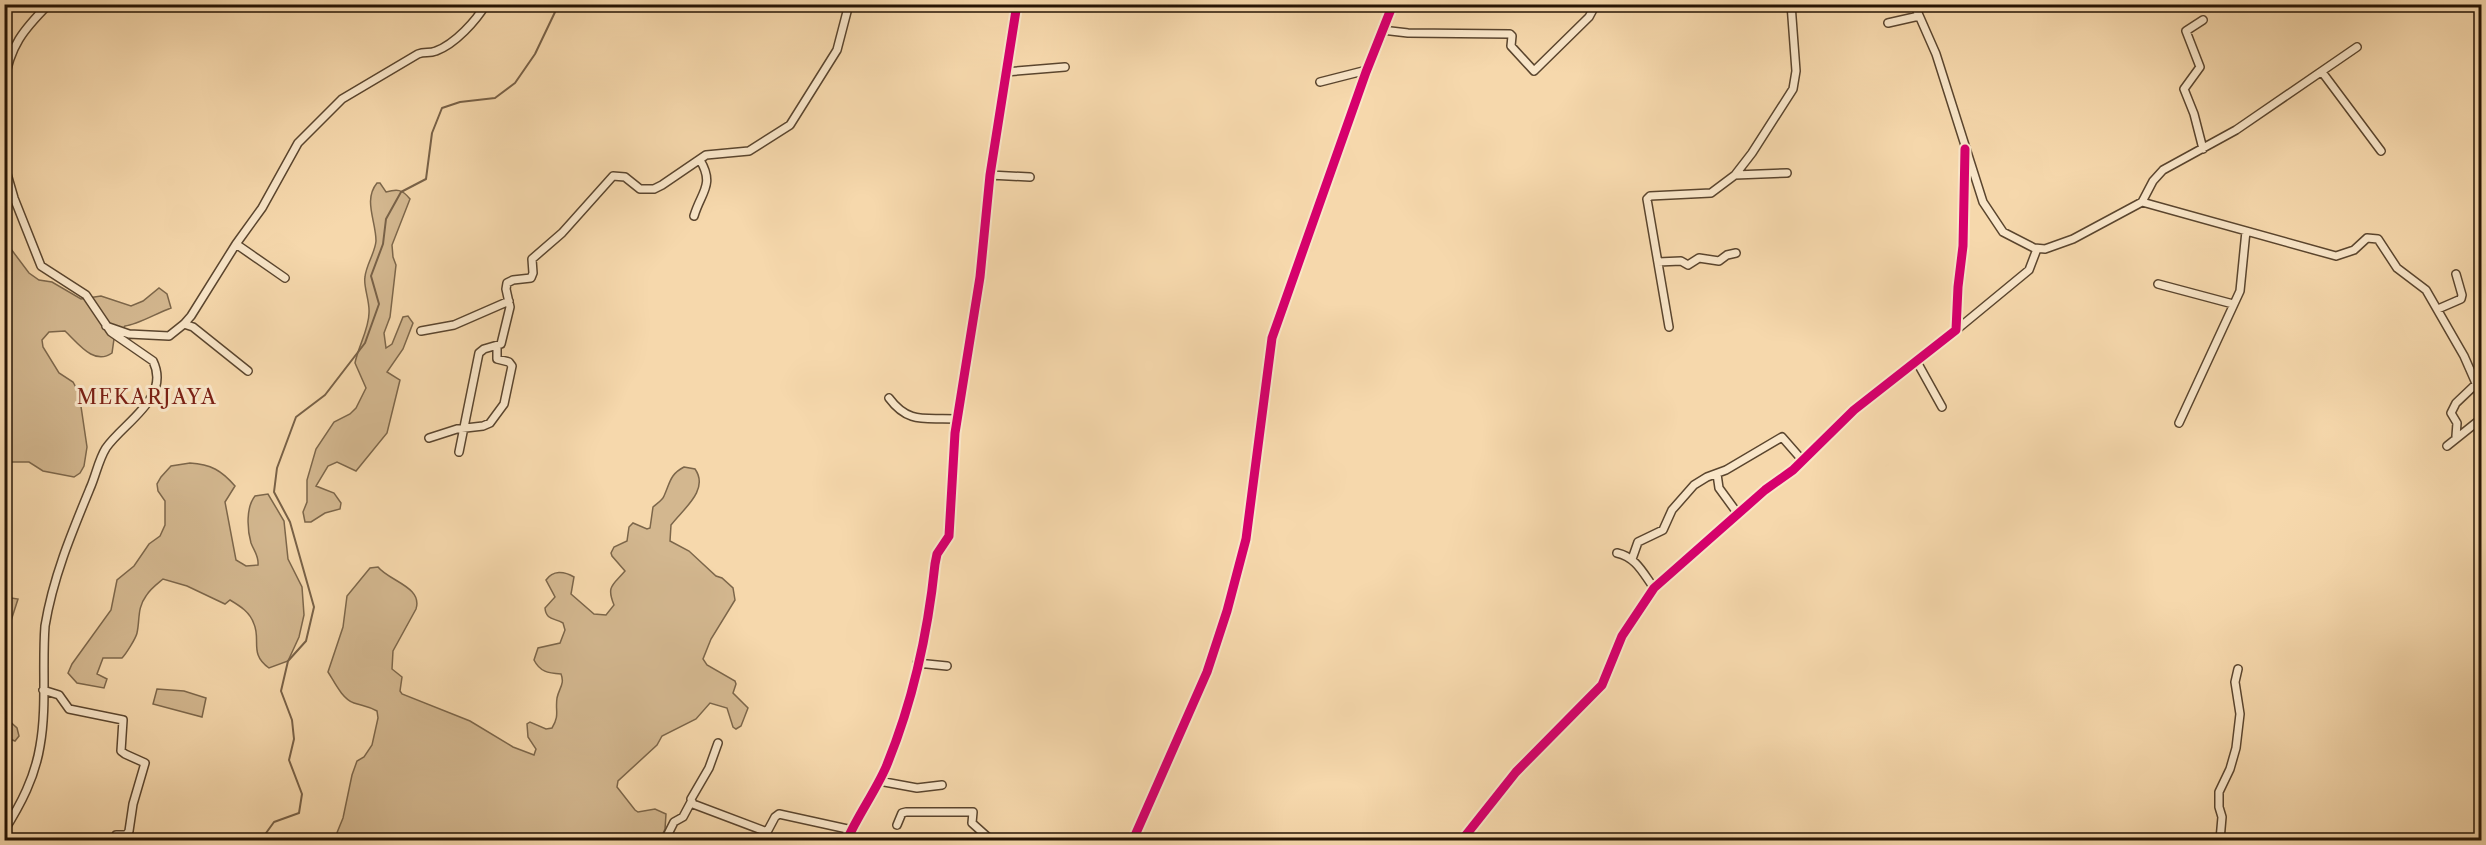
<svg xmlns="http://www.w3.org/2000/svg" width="2486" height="845" font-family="'Libre Caslon Text',serif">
<rect width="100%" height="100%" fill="#f6d8ac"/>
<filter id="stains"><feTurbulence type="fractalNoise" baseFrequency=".00333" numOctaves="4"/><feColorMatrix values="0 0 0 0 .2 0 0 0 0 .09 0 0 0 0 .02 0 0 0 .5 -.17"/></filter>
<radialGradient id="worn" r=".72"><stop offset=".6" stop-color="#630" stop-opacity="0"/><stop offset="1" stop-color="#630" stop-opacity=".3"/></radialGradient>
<path fill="#d3b78f" stroke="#7c664a" stroke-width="1.5" d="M377,183H380L386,192C397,189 402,189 410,199L392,245L393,257L396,265L390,317L384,333L386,348L392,344L403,317L408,316L413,323L403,349L387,372L400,380L387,433L356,471L337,462L328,466L316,486L334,493L341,503L340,509L325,513L311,522H305L303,512L307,502V480L316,449L334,422L350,414L356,408L366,388L355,363C358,347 369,329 369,313C370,301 363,286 365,277C366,265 375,253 376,241C376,221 363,200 377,183Z
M5,241L29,273L39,280L52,282L81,299L101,296L131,306L143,301L159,288L167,294L171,308C157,313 137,325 125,326L114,339L112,353C94,366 78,343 65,331L49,332L42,340L43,347L59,373L73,382L79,393L87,447L84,466L80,473L74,477L43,471L29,462H10L5,472Z
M190,463C211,464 222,471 235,486L225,502L236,560L246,566L258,565C259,556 254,551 251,543C247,529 246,507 255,496L268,494L284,521L288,559L302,587L304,615L299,637L288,661L269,668C249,654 261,640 254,624C250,612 240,606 230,600L225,604L187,586L163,579C157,584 150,589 146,596C137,608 140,620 137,633C136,638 126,654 122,658H103L97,674L107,679L104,688L77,683L68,673L72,664L111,610L117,580L134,566L149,544L160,536L165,525V501L158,491L157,484L161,477L171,466Z
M684,467L695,469C710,490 682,510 671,525L670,541L689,551L716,576L722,578L733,588L735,600L711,639L703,659L707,665L735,681L736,684L733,693L748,708L741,726L736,729L733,727L727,708L710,703L696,719L662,736L657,745L618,781L617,787L635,810L638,812L655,809L666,814L665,829L660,840H334L343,818L352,775L357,761L364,757L372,745L378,718L377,711C368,706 363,706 354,703C342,699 334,681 328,672L343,627L347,596L370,568L378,567C389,581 423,587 416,609L393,651L392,669L402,677L400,691L402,694L470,721L513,747L534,755L536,749L528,737L527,724L530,722L546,729L552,728C560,715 555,711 557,698C559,688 565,684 561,674C548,673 540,672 534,660L538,648L560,643L565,630L563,623C554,618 546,620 545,608L555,597L546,580C553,570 564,571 574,577L571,594L594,614L606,615L614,605C606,586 613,585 625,571L612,556L611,553L614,547L627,541L629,527L633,523L647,529L650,528L653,507C656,504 662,501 664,496C670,483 670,474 684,467Z
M5,597L18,599L10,624L5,631Z
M157,689L184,691L206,698L202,717L153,704Z
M5,717L17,728L19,736L15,741L5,737Z"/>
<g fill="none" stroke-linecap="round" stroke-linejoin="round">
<path stroke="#786147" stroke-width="2" d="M261,840L274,822L299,813L302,794L289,760L294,739L292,720L281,691L288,661L306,641L314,607L290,522L274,492L277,468L296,417L325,395L365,343L379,304L371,276L383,244L386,219L401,192L426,179L432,133L442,108L460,102L495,98L515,83L535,54L556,10L570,4"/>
<defs>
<path id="minor" d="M1914,4L1936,54L1983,202L2003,232L2034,248L2045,249L2073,239L2142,202L2336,256L2354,250L2367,238L2378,239L2397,268L2426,290L2464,356L2482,397
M2203,20L2186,31L2200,67L2184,89L2194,114L2203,149
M1888,23L1919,16
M1382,30L1408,33L1510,34L1512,36L1511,46L1534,71L1589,17L1596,4
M1005,72L1065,67
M2322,72L2381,151
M1320,82L1367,70
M4,83C10,46 23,30 49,4
M4,153L7,174L14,198L41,266L86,295L111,332L153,361C171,398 124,422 106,448C99,459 96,474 91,486C72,532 53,577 45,626C42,666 47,707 40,746C35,777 21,804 4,831
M990,175L1030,177
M1735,175L1787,173
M2142,202L2153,181L2163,170L2236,130L2357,47
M694,216C701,192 715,185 700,160
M236,244L262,208L298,143L342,99L418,54C425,51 429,54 436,51C455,44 476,21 486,4
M1658,262L1681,261L1688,265L1699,258L1719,261L1727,255L1736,253
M2158,284L2233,304
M2438,309L2461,299L2462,295L2456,274
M184,324L193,327L248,371
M106,326L129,334L169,336L184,324L191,316L236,244L285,278
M1669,327L1647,199L1650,196L1711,193L1735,175L1752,153L1793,89L1796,71L1791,4
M421,331L454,325L509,301
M1955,331L2029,270L2037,249
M1917,362L1942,407
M889,398C909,425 926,417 957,419
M2179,423L2240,291L2246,231
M2456,436L2457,423L2451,413L2456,403L2476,384
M429,438L457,429L483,426L490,423L504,404L512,366L509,362L497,359V347
M2447,446L2482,418
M459,452L479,353L484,349L501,344L510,307L506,289L507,283L513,280L531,278L533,273L532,259L562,233L613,176L625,177L640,189H654L662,185L706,155L749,151L790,125L837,50L849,4
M1717,474L1719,488L1738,514
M1617,553C1636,557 1643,573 1654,588
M1632,559L1638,542L1663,530L1672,510L1694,485L1707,477L1726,470L1782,437L1803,461
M917,663L947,666
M43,690L59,695L69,709L123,720L121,751L125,754L145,763L133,804L129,831L126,835H116L114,840
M718,743L709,768L691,799L693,804L767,832L775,817L779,814L852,830
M879,781L917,788L942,785
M897,825L902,813L906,812H973L972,823L991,840
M665,840L674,822L683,817L691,802
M847,840C858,815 875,792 886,767C912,704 928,632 935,564L937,554L949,536L955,433L980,277L990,175L1017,4
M1133,840L1207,672L1227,611L1246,539L1272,338L1366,72L1393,4
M1462,840L1516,772L1602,685L1622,636L1654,588L1765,490L1793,470L1854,410L1956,330L1958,287L1963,246L1965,149
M2220,840L2222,817L2219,807V792L2230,769L2236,748L2240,714L2235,682L2238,669"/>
<path id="tertiary" d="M2482,107V131"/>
</defs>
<use href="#minor" stroke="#5a452e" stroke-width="10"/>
<use href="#tertiary" stroke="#5a452e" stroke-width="11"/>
<use href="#minor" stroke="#f9e6c9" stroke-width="7"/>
<use href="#tertiary" stroke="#f9e6c9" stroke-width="8"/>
<defs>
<path id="cycleway" d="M847,840C858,815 875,792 886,767C912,704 928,632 935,564L937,554L949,536L955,433L980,277L990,175L1017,4
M1133,840L1207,672L1227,611L1246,539L1272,338L1366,72L1393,4
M1462,840L1516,772L1602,685L1622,636L1654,588L1765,490L1793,470L1854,410L1956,330L1958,287L1963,246L1965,149"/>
</defs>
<use href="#cycleway" stroke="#f9e6c9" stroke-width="13"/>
<use href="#cycleway" stroke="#d6006c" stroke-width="9"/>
</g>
<g text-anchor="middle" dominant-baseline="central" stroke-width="6" stroke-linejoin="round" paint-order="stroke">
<g font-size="20" letter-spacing="1.5" fill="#7a1f14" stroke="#f9e6c9">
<text x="147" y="397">MEKARJAYA</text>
</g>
</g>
<rect width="2486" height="845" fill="none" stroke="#f6d8ac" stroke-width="24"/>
<rect x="6" y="6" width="2474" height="833" fill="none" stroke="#261404" stroke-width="3"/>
<rect x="12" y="12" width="2462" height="821" fill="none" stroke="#261404" stroke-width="1.5"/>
<rect width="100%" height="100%" filter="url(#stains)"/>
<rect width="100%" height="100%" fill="url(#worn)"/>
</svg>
